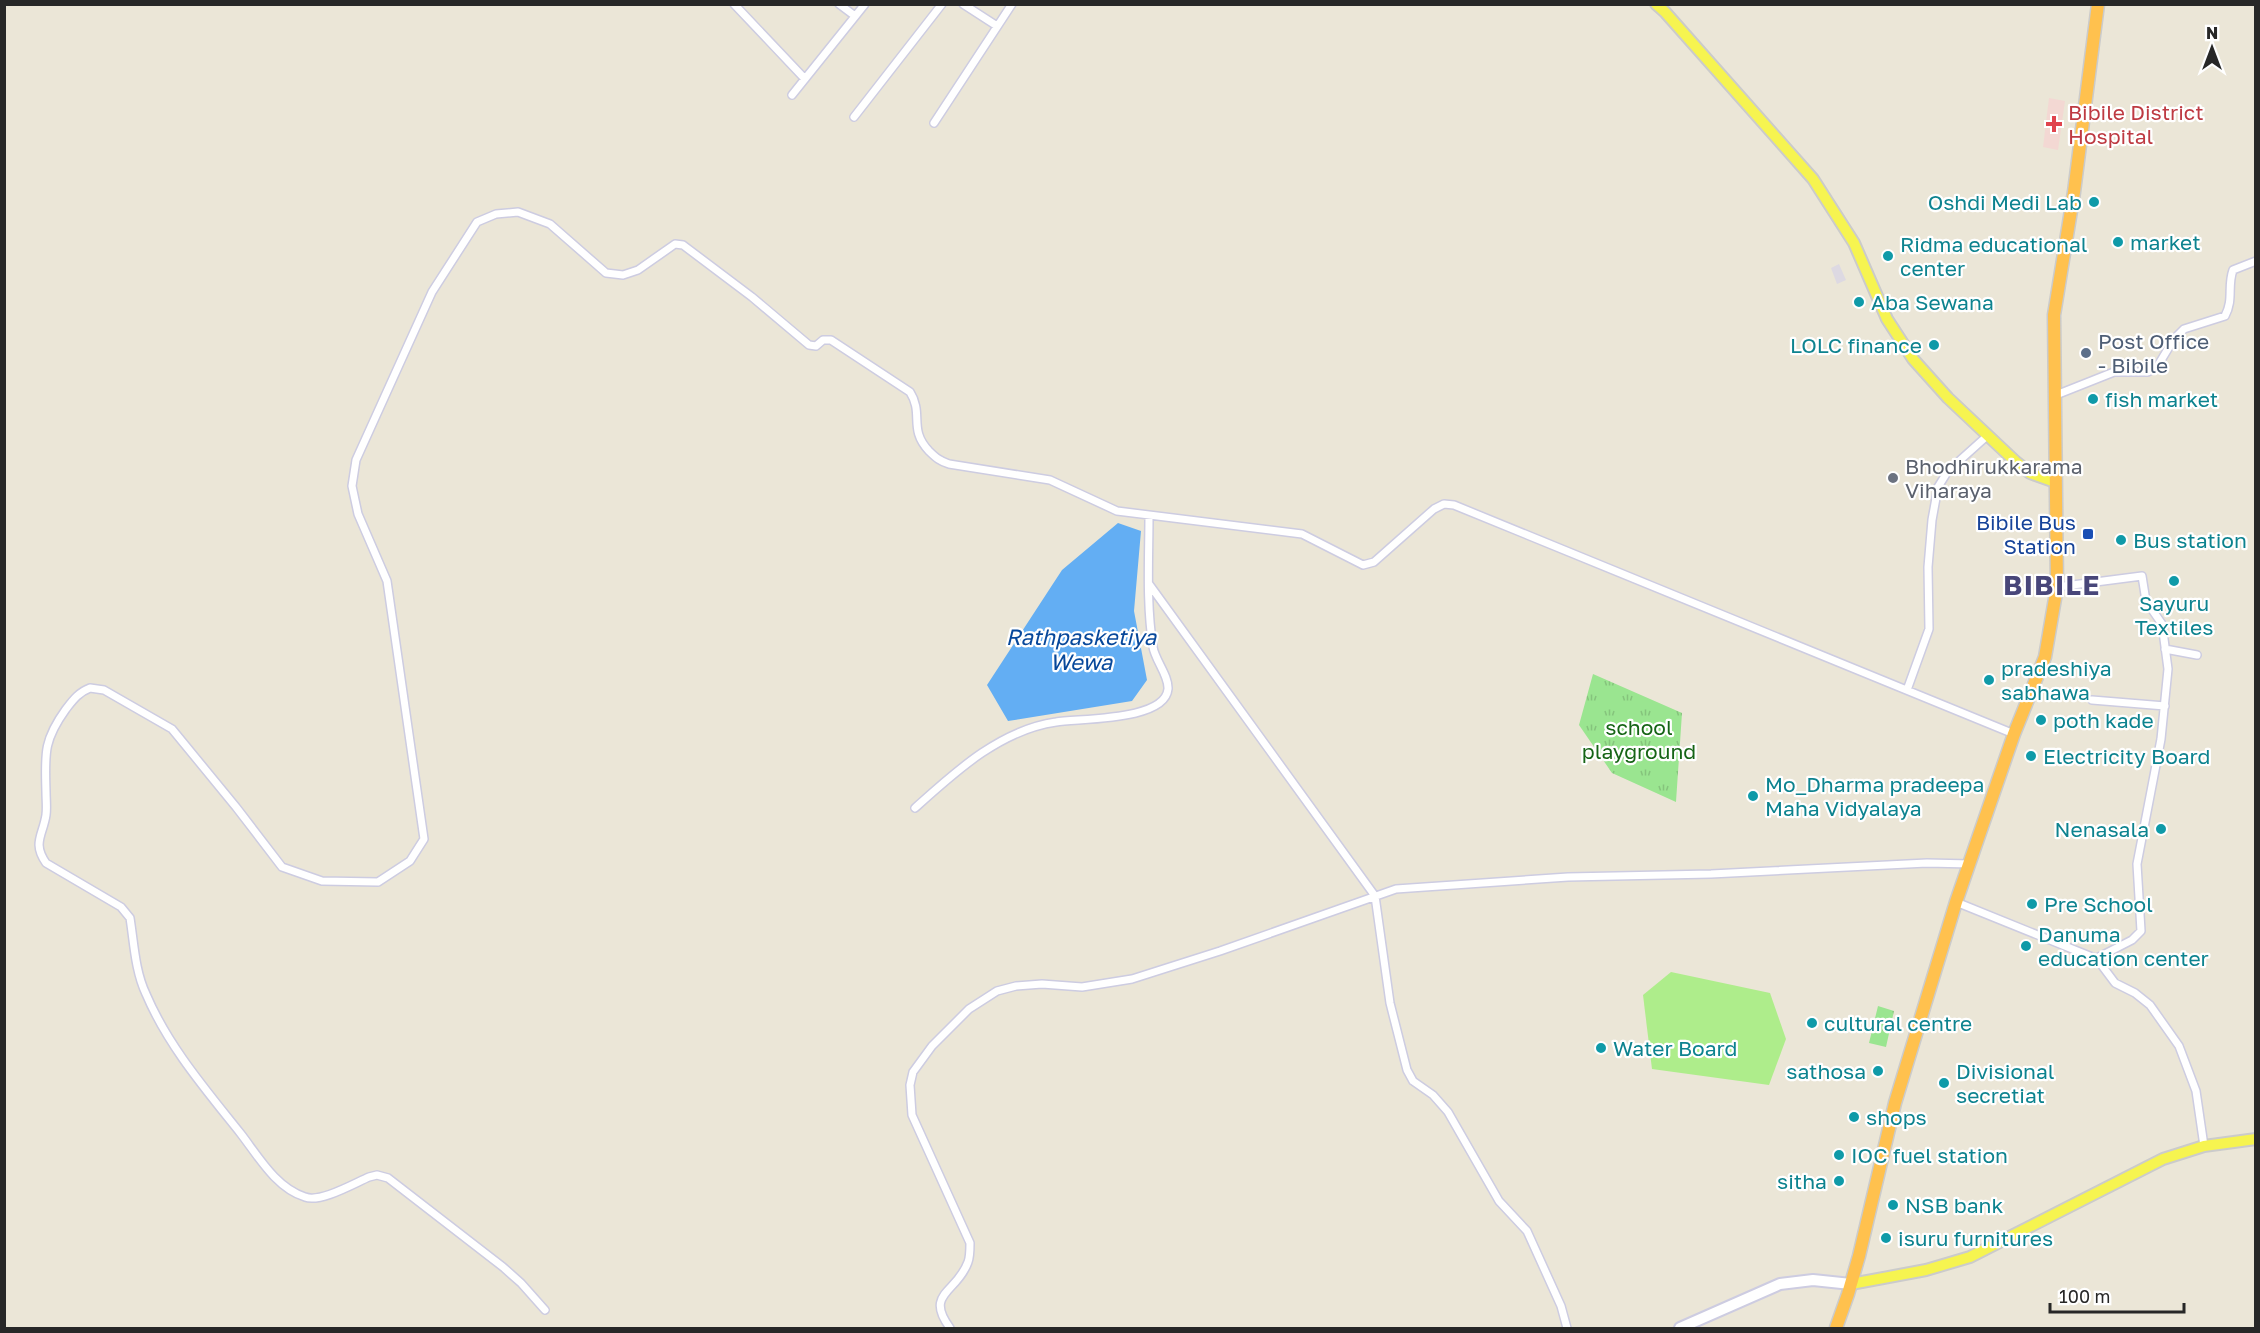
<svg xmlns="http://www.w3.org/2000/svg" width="2260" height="1333" font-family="'Golos Text',sans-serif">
<defs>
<pattern id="park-tufts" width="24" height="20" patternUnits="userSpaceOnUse" patternTransform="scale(1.5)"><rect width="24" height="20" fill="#9ae590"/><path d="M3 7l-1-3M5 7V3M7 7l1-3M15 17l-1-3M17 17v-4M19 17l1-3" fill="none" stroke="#85c47c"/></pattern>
</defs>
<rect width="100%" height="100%" fill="#ebe6d7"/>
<path fill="#ddd9e2" d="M1839,264L1846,280L1837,284L1831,268Z"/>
<path fill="#f3d8d3" d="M2049,98L2065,101L2058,150L2043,147Z"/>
<path fill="url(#park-tufts)" d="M1593,674L1682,713L1676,802L1612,773L1579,725Z
M1878,1006L1894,1011L1886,1047L1869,1043Z"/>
<path fill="#aeed8b" d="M1671,972L1770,993L1786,1039L1769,1085L1652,1069L1643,995Z"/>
<path fill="#63aef3" d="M1118,523L1141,531L1134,611L1147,680L1132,701L1008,721L987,685L1062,570Z"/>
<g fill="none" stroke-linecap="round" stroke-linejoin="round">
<defs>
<path id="street" d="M734,4L805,79
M839,4L855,16
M963,4L997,26
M792,95L865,4
M854,117L942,4
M934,123L1012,4
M2056,395L2114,372H2148L2157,367L2174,339L2184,329L2225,316C2234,299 2227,287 2233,270L2256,261
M1149,584L1375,896L1390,1003L1407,1070L1413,1081L1433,1095L1448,1112L1499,1201L1527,1231L1561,1306L1567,1328
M2057,587L2142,576L2146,601L2162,624L2168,669L2161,739L2137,864L2141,931L2132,940L2095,959
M2165,649L2197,655
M1907,690L1929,629L1928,567L1932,520L1938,487L1948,471L1987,436
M2092,700L2165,706
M915,808C955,772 1000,730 1056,722C1080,718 1165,721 1168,689C1169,676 1155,660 1153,647C1146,603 1149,558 1149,515
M1956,902L2097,959L2115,983L2135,993L2150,1005L2179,1046L2196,1091L2204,1146
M545,1310L521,1283L503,1267L388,1178L377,1175L369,1177C353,1184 320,1203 305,1197C276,1188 258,1156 241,1134C206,1090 168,1046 146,994C135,971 134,943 130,918L121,907L46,863C32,843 43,835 46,815C47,808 46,799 46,792C45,754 43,741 66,709C73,700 79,692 90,688L104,690L172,729L236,807L282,867L322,881L378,882L410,861L424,839L387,581L358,514L352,486L356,460L432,292L477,222L496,214L518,212L550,224L606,273L623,275L638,270L675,244L683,245L752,297L809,345L816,346L823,340H831L910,392C924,414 908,429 929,451C936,458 940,461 949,464L1050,480L1117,511L1302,534L1363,565L1374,562L1434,509L1444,504L1454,505L2014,734
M950,1328C924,1293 957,1293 968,1262C970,1257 970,1249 970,1243L912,1115L910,1085L913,1072L932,1046L969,1009L997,991L1016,986L1042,984L1082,987L1132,979L1220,951L1396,889L1568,877L1711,874L1927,863L1971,864"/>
<path id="secondary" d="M1680,1328L1780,1284L1813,1280L1851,1284"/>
<path id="primary" d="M1656,4L1665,12L1813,179L1854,243L1887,319L1913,359L1948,398L2016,462L2030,473L2055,482
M1851,1284L1926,1270L1970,1257L2163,1159L2204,1146L2256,1139"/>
<path id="highway" d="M1836,1328L1848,1294L1859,1256L1895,1103L1956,902L2014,734L2045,657L2057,587L2054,315L2074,192L2098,4"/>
</defs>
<use href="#street" stroke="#cdcce1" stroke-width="10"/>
<use href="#secondary" stroke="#cdcce1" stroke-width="14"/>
<use href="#primary" stroke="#cbcbcb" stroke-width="14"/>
<use href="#highway" stroke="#cbcbcb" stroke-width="15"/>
<use href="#street" stroke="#fff" stroke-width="7"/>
<use href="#secondary" stroke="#fff" stroke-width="10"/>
<use href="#primary" stroke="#f6f450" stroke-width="10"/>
<use href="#highway" stroke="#ffc14e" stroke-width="12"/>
</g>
<path fill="#e0444e" stroke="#fff" stroke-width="2" d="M2051 115h6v6h6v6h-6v6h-6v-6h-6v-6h6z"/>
<g fill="#0f9aa8" stroke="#fff" stroke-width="2">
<circle cx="2094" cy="202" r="6"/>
<circle cx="2118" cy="242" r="6"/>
<circle cx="1888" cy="256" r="6"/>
<circle cx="1859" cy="302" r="6"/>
<circle cx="1934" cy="345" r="6"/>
<circle cx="2093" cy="399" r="6"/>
<circle cx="2121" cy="540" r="6"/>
<circle cx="2174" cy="581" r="6"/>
<circle cx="1989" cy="680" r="6"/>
<circle cx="2041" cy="720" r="6"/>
<circle cx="2031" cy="756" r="6"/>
<circle cx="1753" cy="796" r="6"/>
<circle cx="2161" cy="829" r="6"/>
<circle cx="2032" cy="904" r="6"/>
<circle cx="2026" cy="946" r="6"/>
<circle cx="1812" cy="1023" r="6"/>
<circle cx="1601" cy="1048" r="6"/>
<circle cx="1878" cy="1071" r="6"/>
<circle cx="1944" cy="1083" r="6"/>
<circle cx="1854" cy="1117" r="6"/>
<circle cx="1839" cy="1155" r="6"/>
<circle cx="1839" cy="1181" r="6"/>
<circle cx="1893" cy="1205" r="6"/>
<circle cx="1886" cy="1238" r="6"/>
</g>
<circle fill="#5c6f8a" stroke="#fff" stroke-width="2" cx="2086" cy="353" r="6"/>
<circle fill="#6b7280" stroke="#fff" stroke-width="2" cx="1893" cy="478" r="6"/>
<rect fill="#1a4fb4" stroke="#fff" stroke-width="2" x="2082" y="528" width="12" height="12" rx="3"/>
<g text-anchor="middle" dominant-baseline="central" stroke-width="4.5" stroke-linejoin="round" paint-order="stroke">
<g font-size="21" fill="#be3a42" stroke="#fff" text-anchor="start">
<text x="2068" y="112">Bibile District<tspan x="2068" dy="24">Hospital</tspan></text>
</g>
<g font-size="21" fill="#0d838f" stroke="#fff" text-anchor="start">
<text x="2082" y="202" text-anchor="end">Oshdi Medi Lab</text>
<text x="2130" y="242">market</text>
<text x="1900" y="244">Ridma educational<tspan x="1900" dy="24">center</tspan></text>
<text x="1871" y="302">Aba Sewana</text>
<text x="1922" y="345" text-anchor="end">LOLC finance</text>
<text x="2105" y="399">fish market</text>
<text x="2133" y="540">Bus station</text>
<text x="2174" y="603" text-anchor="middle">Sayuru<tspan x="2174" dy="24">Textiles</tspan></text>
<text x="2001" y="668">pradeshiya<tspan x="2001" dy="24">sabhawa</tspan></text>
<text x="2053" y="720">poth kade</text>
<text x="2043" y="756">Electricity Board</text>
<text x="1765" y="784">Mo_Dharma pradeepa<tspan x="1765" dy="24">Maha Vidyalaya</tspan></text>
<text x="2149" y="829" text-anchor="end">Nenasala</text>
<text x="2044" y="904">Pre School</text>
<text x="2038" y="934">Danuma<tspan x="2038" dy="24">education center</tspan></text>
<text x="1824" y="1023">cultural centre</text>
<text x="1613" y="1048">Water Board</text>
<text x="1866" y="1071" text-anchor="end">sathosa</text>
<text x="1956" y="1071">Divisional<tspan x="1956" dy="24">secretiat</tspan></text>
<text x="1866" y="1117">shops</text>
<text x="1851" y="1155">IOC fuel station</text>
<text x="1827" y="1181" text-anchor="end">sitha</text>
<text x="1905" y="1205">NSB bank</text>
<text x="1898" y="1238">isuru furnitures</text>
</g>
<g font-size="21" fill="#4e5e75" stroke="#fff" text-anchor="start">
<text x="2098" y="341">Post Office<tspan x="2098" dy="24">- Bibile</tspan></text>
</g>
<g font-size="21" fill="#5b616d" stroke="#fff" text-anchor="start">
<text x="1905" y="466">Bhodhirukkarama<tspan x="1905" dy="24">Viharaya</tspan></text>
</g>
<g font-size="21" fill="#164399" stroke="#fff" text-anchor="end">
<text x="2076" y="522">Bibile Bus<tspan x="2076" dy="24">Station</tspan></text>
</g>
<g font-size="21" fill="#166516" stroke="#fff">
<text x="1639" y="727">school<tspan x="1639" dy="24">playground</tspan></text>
</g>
<g font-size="22" font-style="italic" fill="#07489b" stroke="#fff">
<text x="1081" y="636">Rathpasketiya<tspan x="1081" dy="25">Wewa</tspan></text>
</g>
<g font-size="27" font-weight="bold" letter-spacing="1.5" fill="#484679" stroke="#fff">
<text x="2052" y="585">BIBILE</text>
</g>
</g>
<rect width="2260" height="1333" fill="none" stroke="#272727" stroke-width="12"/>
<g transform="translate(2212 48)" stroke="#ffffff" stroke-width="4.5" paint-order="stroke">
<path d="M0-4.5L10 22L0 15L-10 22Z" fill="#272727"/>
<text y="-9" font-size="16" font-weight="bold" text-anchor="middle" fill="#272727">N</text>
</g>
<path d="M2050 1303v9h134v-9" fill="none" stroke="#272727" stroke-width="3"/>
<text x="2059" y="1303" font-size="18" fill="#272727" stroke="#ffffff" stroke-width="4.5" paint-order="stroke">100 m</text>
</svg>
